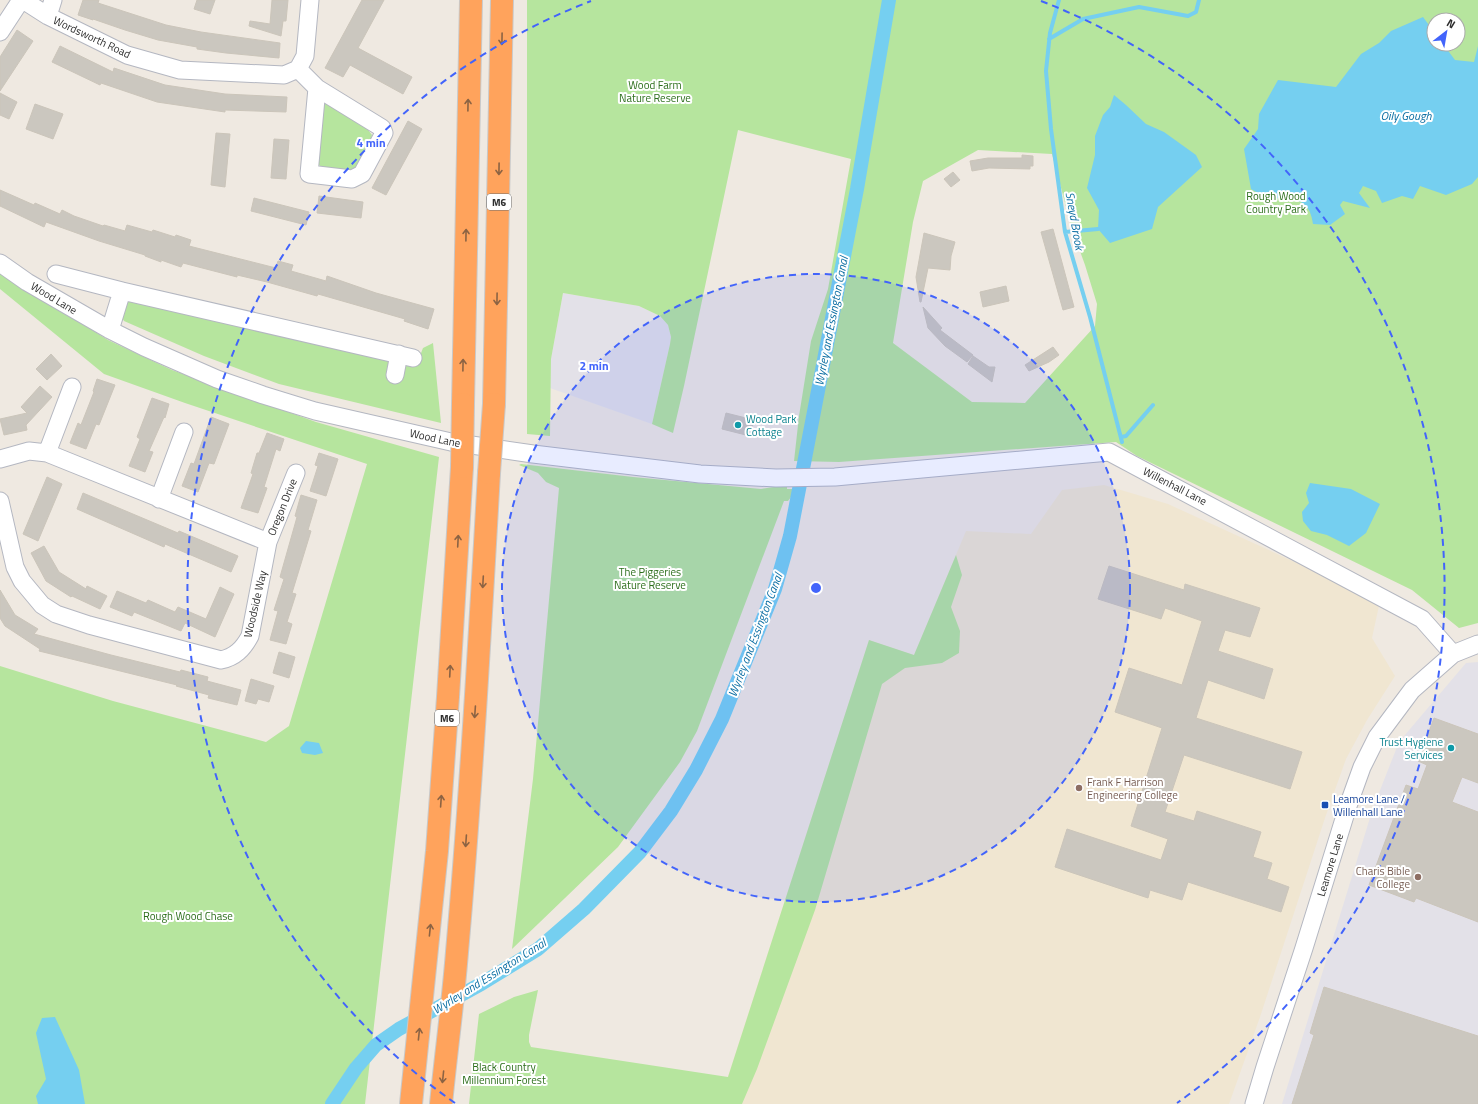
<svg xmlns="http://www.w3.org/2000/svg" width="1478" height="1104" font-family="'Titillium Web',sans-serif">
<rect width="100%" height="100%" fill="#efe9e1"/>
<path fill="#e3e1e8" d="M563,293L639,306L660,316L668,325L671,337L670,344L652,424L550,388L551,358Z
M1478,662V1104H1282L1373,808L1399,742L1466,663Z"/>
<path fill="#f0e6d1" d="M1104,485L1168,504L1380,601L1372,638L1395,676L1367,720L1346,759L1325,818L1260,1017L1229,1104H719L869,640L914,655L966,531L1031,534L1062,490Z"/>
<path fill="#b6e59e" fill-rule="evenodd" d="M527,0H1478V623L1459,628L1412,590L1137,456L1116,442L839,462L794,461L799,416L811,341L828,289L851,159L738,130L684,386L673,433L652,424L670,344L671,337L668,325L660,316L639,306L563,293L551,359L550,436L527,434ZM1434,20H1458V44H1434ZM978,150L1052,154L1072,229L1085,265L1097,304L1095,326L1025,403L972,402L893,343L913,222L923,181Z
M319,103L326,104L361,121L372,135L366,157L355,172L324,170L316,162Z
M0,272L108,340L172,370L316,422L439,457L365,1104H0V666L113,701L266,742L289,726L367,464L185,403L104,374L0,289Z
M129,300L386,357L398,377L407,365L416,366L423,348L433,343L441,423L279,384L204,356L124,321L120,314L122,306Z
M521,464L633,477L761,489L787,485V489H797L788,501H784L697,731L680,762L618,847L512,949L533,779L559,488L546,482L538,473L519,465Z
M956,555L962,575L951,607L960,631L959,653L942,663L905,668L882,684L815,910L757,1069L742,1104H469L479,1014L514,997L538,990L529,1035V1042L531,1047L728,1077L869,640L914,655Z"/>
<path fill="#75cff0" d="M1423,17L1434,32V44H1443L1455,60L1474,62L1478,46V177L1472,184L1446,195L1420,186L1413,199L1402,196L1382,203L1376,191L1363,186L1359,193L1370,208L1343,201L1340,205L1345,214L1330,225L1313,224C1310,203 1302,202 1284,195L1272,201L1251,189L1244,149L1258,129L1259,114L1278,80L1336,87L1361,54L1379,43L1391,31Z
M1114,95L1126,105L1146,124L1164,132L1196,155L1202,167L1158,207L1152,229L1110,243L1098,229L1099,210L1087,188L1095,155V136L1103,115L1110,107Z
M1310,483L1351,489L1380,504L1366,533L1349,546L1327,535L1311,531L1303,521L1302,512L1309,503L1306,493Z
M306,741L319,743L323,753L315,755L302,753L300,748Z
M55,1017L79,1070L85,1104H38L36,1096L46,1079L36,1033L42,1018Z"/>
<g fill="none" stroke-linecap="round" stroke-linejoin="round">
<path stroke="#75cff0" stroke-width="4" d="M1059,0L1050,33L1046,71L1051,129L1065,232L1090,317L1122,442
M1049,39L1083,19L1139,7L1188,16L1196,12L1199,0
M1065,232L1098,229
M1121,437L1126,436L1153,405"/>
<path stroke="#75cff0" stroke-width="14" d="M332,1104L356,1068L376,1045L399,1029L481,984L538,949L584,909L640,852L671,811L696,770L722,719L775,589L790,536L857,189L889,0"/>
</g>
<path fill="#cbc7bf" stroke="#cbc5ba" d="M83,0H99L98,3L166,25L201,32L280,43L279,58L226,53L197,49V47L158,40L125,30L93,19V20L78,15Z
M197,0H215L210,14L194,9Z
M272,0H288L286,21H283L281,36L249,26L250,21L270,24Z
M362,0H384L358,48L412,77L403,94L350,65L343,77L325,68Z
M17,30L33,41L0,91V57Z
M60,46L113,72L114,68L165,85L225,94L287,97L286,112L225,110V112L157,102L101,83L100,85L52,62Z
M0,93L17,102L9,119L0,115Z
M35,104L63,114L53,139L26,129Z
M408,121L422,129L386,195L372,188Z
M216,133L230,134L225,187L211,185Z
M274,139L289,140L286,179L271,178Z
M1022,155L1033,156V166H1030V169L989,168L972,171L970,161L988,158H1022Z
M953,172L960,180L951,187L944,179Z
M0,190L34,205L35,203L60,214L62,210L74,216L103,226L104,225L125,231L127,225L152,232L153,230L175,237L176,235L191,240L189,246L276,268L278,261L293,265L291,271L326,281L327,276L376,293L434,309L428,329L404,321L405,319L318,294L317,296L267,282L237,275V277L183,263L181,267L161,260V262L145,256V255L99,241L46,222L44,227L0,206Z
M319,196L363,202L361,218L317,213Z
M254,198L309,212L306,225L251,211Z
M1053,229L1074,307L1063,310L1041,232Z
M924,233L955,242L951,256L950,270L928,268L921,302H920L916,277Z
M1006,286L1009,301L983,307L980,292Z
M923,307L942,328L940,330L973,355L967,362L945,346L928,328Z
M1053,347L1059,355L1049,362L1029,371L1025,365Z
M51,354L62,366L47,380L36,369Z
M973,356L989,367H995L992,382L968,364Z
M97,379L115,385L99,425L96,424L86,449L70,443L78,423L81,425L94,392L93,391Z
M40,386L52,397L26,425L27,430L4,435L0,419L27,413L21,407Z
M152,398L169,404L165,418L164,417L149,451L153,452L145,472L129,466L140,439L137,437Z
M726,413L754,420L750,436L722,429Z
M211,417L229,424L214,464L209,463L198,492L182,486L191,463L194,464Z
M267,433L284,439L280,451L276,449L264,487L267,488L258,513L241,508L253,474L251,473L257,453H259Z
M319,453L338,459L326,496L310,491L318,466L315,465Z
M47,477L62,484L38,541L23,534Z
M83,493L178,533L179,531L238,556L231,572L165,544L164,547L77,509Z
M301,495L317,500L308,530L311,531L292,593L296,594L287,622L292,624L286,644L270,640L278,611L274,610L284,579L280,577L297,517L295,516Z
M44,546L59,572L86,589L87,586L107,596L100,609L72,596L71,597L46,581L31,553Z
M1109,566L1184,590L1185,584L1260,608L1250,637L1225,630L1218,651L1273,669L1264,699L1208,680L1196,718L1302,752L1290,789L1184,755L1165,812L1194,821L1197,811L1261,832L1253,857L1272,863L1267,879L1289,887L1281,912L1188,882L1182,900L1150,890L1148,898L1055,867L1067,829L1161,860L1168,839L1131,826L1162,728L1115,712L1129,668L1182,685L1202,621L1165,608L1161,619L1098,599Z
M220,587L234,594L215,637L185,623L181,631L134,612L132,616L110,607L117,591L146,603L148,600L175,612L178,607L206,619Z
M0,590L15,615L38,629L34,634L111,655L180,672L181,670L208,677L207,681L241,690L237,705L208,698L209,695L176,686L177,685L39,651L40,649L5,626L0,618Z
M279,652L295,657L289,678L273,673Z
M251,679L274,686L269,702L258,699L256,704L245,701Z
M1434,718L1478,734V783L1462,777L1452,802L1478,812V922L1416,898L1414,902L1369,885L1406,785L1418,789L1427,765L1418,761Z
M1324,987L1478,1036V1104H1292L1314,1035L1310,1033Z"/>
<g fill="none" stroke-linecap="round" stroke-linejoin="round">
<defs>
<path id="minor" d="M23,0L48,16L127,55L180,70L284,75L298,69L305,56L310,0
M48,16L53,0
M0,32L21,0
M298,69L317,88L382,128L384,133L362,174L352,179L309,174L317,88
M0,263L27,282L110,330L144,347L217,379L263,395L315,411L451,442L533,454L700,474L776,478L835,477L1109,452L1422,619L1453,654
M56,274L122,291
M110,330L122,291L413,358
M395,375L399,354
M47,453L72,387
M0,459L29,451L47,453L268,542L250,636C243,649 235,657 221,660L89,625L56,614L42,605L22,581L15,567L0,501
M159,499L184,432
M268,542L296,473
M1254,1104L1265,1067L1304,948L1348,806L1362,767L1377,737L1412,690L1453,654L1478,644"/>
<path id="highway" d="M463,404L471,0
M494,404L502,0
M411,1104L437,851L448,697L462,467
M441,1104C446,1053 453,1003 457,952C471,793 480,633 489,473"/>
</defs>
<use href="#minor" stroke="#b4b7c1" stroke-width="19"/>
<use href="#highway" stroke="#c9c9c9" stroke-width="24"/>
<use href="#minor" stroke="#fff" stroke-width="17"/>
<use href="#highway" stroke="#ffa35c" stroke-width="22"/>
<defs>
<path id="highway-bridge" d="M462,467L463,404
M489,473L494,404"/>
</defs>
<use href="#highway-bridge" stroke="#c9c9c9" stroke-width="24" stroke-linecap="butt"/>
<use href="#highway-bridge" stroke="#ffa35c" stroke-width="22"/>
</g>
<defs><path id="oneway-shaft" d="M-6 0H5M1.5-3L5.5 0L1.5 3" fill="none" stroke-width="1.6" stroke-linecap="round" stroke-linejoin="round"/></defs>
<g stroke="#8c6343">
<use href="#oneway-shaft" transform="translate(502 39) rotate(91)"/>
<use href="#oneway-shaft" transform="translate(468 105) rotate(-89)"/>
<use href="#oneway-shaft" transform="translate(499 169) rotate(91)"/>
<use href="#oneway-shaft" transform="translate(466 235) rotate(-89)"/>
<use href="#oneway-shaft" transform="translate(497 299) rotate(91)"/>
<use href="#oneway-shaft" transform="translate(463 365) rotate(-89)"/>
<use href="#oneway-shaft" transform="translate(458 541) rotate(-87)"/>
<use href="#oneway-shaft" transform="translate(483 582) rotate(93)"/>
<use href="#oneway-shaft" transform="translate(450 671) rotate(-87)"/>
<use href="#oneway-shaft" transform="translate(475 712) rotate(94)"/>
<use href="#oneway-shaft" transform="translate(441 801) rotate(-86)"/>
<use href="#oneway-shaft" transform="translate(466 841) rotate(94)"/>
<use href="#oneway-shaft" transform="translate(430 930) rotate(-84)"/>
<use href="#oneway-shaft" transform="translate(419 1034) rotate(-84)"/>
<use href="#oneway-shaft" transform="translate(443 1077) rotate(96)"/>
</g>
<circle cx="816" cy="588" r="314" fill="#4264fb" fill-opacity=".12"/>
<g fill="none" stroke="#4264fb" stroke-width="2" stroke-dasharray="7 5">
<circle cx="816" cy="588" r="314"/>
<path d="M455 1103A629 629 0 0 1 591 1M1041 1A629 629 0 0 1 1177 1103"/>
</g>
<g fill="#0f9aa8" stroke="#fff" stroke-width="1.5">
<circle cx="738" cy="425" r="4"/>
<circle cx="1451" cy="748" r="4"/>
</g>
<g fill="#8d6e63" stroke="#fff" stroke-width="1.5">
<circle cx="1079" cy="788" r="4"/>
<circle cx="1418" cy="877" r="4"/>
</g>
<rect fill="#1a4fb4" stroke="#fff" stroke-width="1.5" x="1321" y="801" width="8" height="8" rx="2"/>
<g text-anchor="middle" dominant-baseline="central" stroke-width="4" stroke-linejoin="round" paint-order="stroke">
<g fill="#fff" stroke="#6d6d6d" stroke-width="1">
<rect x="487" y="194" width="24" height="16" rx="3"/>
<rect x="435" y="710" width="24" height="16" rx="3"/>
</g>
<g font-size="10" font-weight="bold" fill="#2e2e2e">
<text x="499" y="202">M6</text>
<text x="447" y="718">M6</text>
</g>
<g font-size="11" fill="#2e2e2e" stroke="#fff">
<text transform="translate(92 37) rotate(25)">Wordsworth Road</text>
<text transform="translate(54 298) rotate(31)">Wood Lane</text>
<text transform="translate(435 438) rotate(12)">Wood Lane</text>
<text transform="translate(1175 486) rotate(27)">Willenhall Lane</text>
<text transform="translate(282 507) rotate(-68)">Oregon Drive</text>
<text transform="translate(255 604) rotate(-77)">Woodside Way</text>
<text transform="translate(1330 865) rotate(-73)">Leamore Lane</text>
</g>
<g font-size="11" fill="#2c6e1b" stroke="#fff">
<text x="655" y="85">Wood Farm<tspan x="655" dy="13">Nature Reserve</tspan></text>
<text x="1276" y="196">Rough Wood<tspan x="1276" dy="13">Country Park</tspan></text>
<text x="650" y="572">The Piggeries<tspan x="650" dy="13">Nature Reserve</tspan></text>
<text x="188" y="916">Rough Wood Chase</text>
<text x="504" y="1067">Black Country<tspan x="504" dy="13">Millennium Forest</tspan></text>
</g>
<g font-size="11" fill="#0d838f" stroke="#fff" text-anchor="start">
<text x="746" y="419">Wood Park<tspan x="746" dy="13">Cottage</tspan></text>
<text x="1443" y="742" text-anchor="end">Trust Hygiene<tspan x="1443" dy="13">Services</tspan></text>
</g>
<g font-size="11" fill="#785e54" stroke="#fff" text-anchor="start">
<text x="1087" y="782">Frank F Harrison<tspan x="1087" dy="13">Engineering College</tspan></text>
<text x="1410" y="871" text-anchor="end">Charis Bible<tspan x="1410" dy="13">College</tspan></text>
</g>
<g font-size="11" fill="#164399" stroke="#fff" text-anchor="start">
<text x="1333" y="799">Leamore Lane /<tspan x="1333" dy="13">Willenhall Lane</tspan></text>
</g>
<g font-size="12" font-style="italic" fill="#0d6fa3" stroke="#fff">
<text x="1406" y="115">Oily Gough</text>
<text transform="translate(1075 221) rotate(80)">Sneyd Brook</text>
<text transform="translate(831 321) rotate(-79)">Wyrley and Essington Canal</text>
<text transform="translate(755 635) rotate(-69)">Wyrley and Essington Canal</text>
<text transform="translate(489 976) rotate(-32)">Wyrley and Essington Canal</text>
</g>
</g>
<circle cx="816" cy="588" r="6" fill="#4264fb" stroke="#fff" stroke-width="2"/>
<g font-size="12" text-anchor="middle" font-weight="bold" fill="#4264fb" stroke="#fff" stroke-width="4" stroke-linejoin="round" paint-order="stroke">
<text x="371" y="147">4 min</text>
<text x="594" y="370">2 min</text>
</g>
<g transform="translate(1446 32) rotate(31)"><circle r="19" fill="#ffffff" stroke="#ababab"/>
<path d="M0-3L7 15L0 10L-7 15Z" fill="#4264fb"/>
<text y="-6" font-size="11" font-weight="bold" text-anchor="middle" fill="#2e2e2e">N</text>
</g>
</svg>
